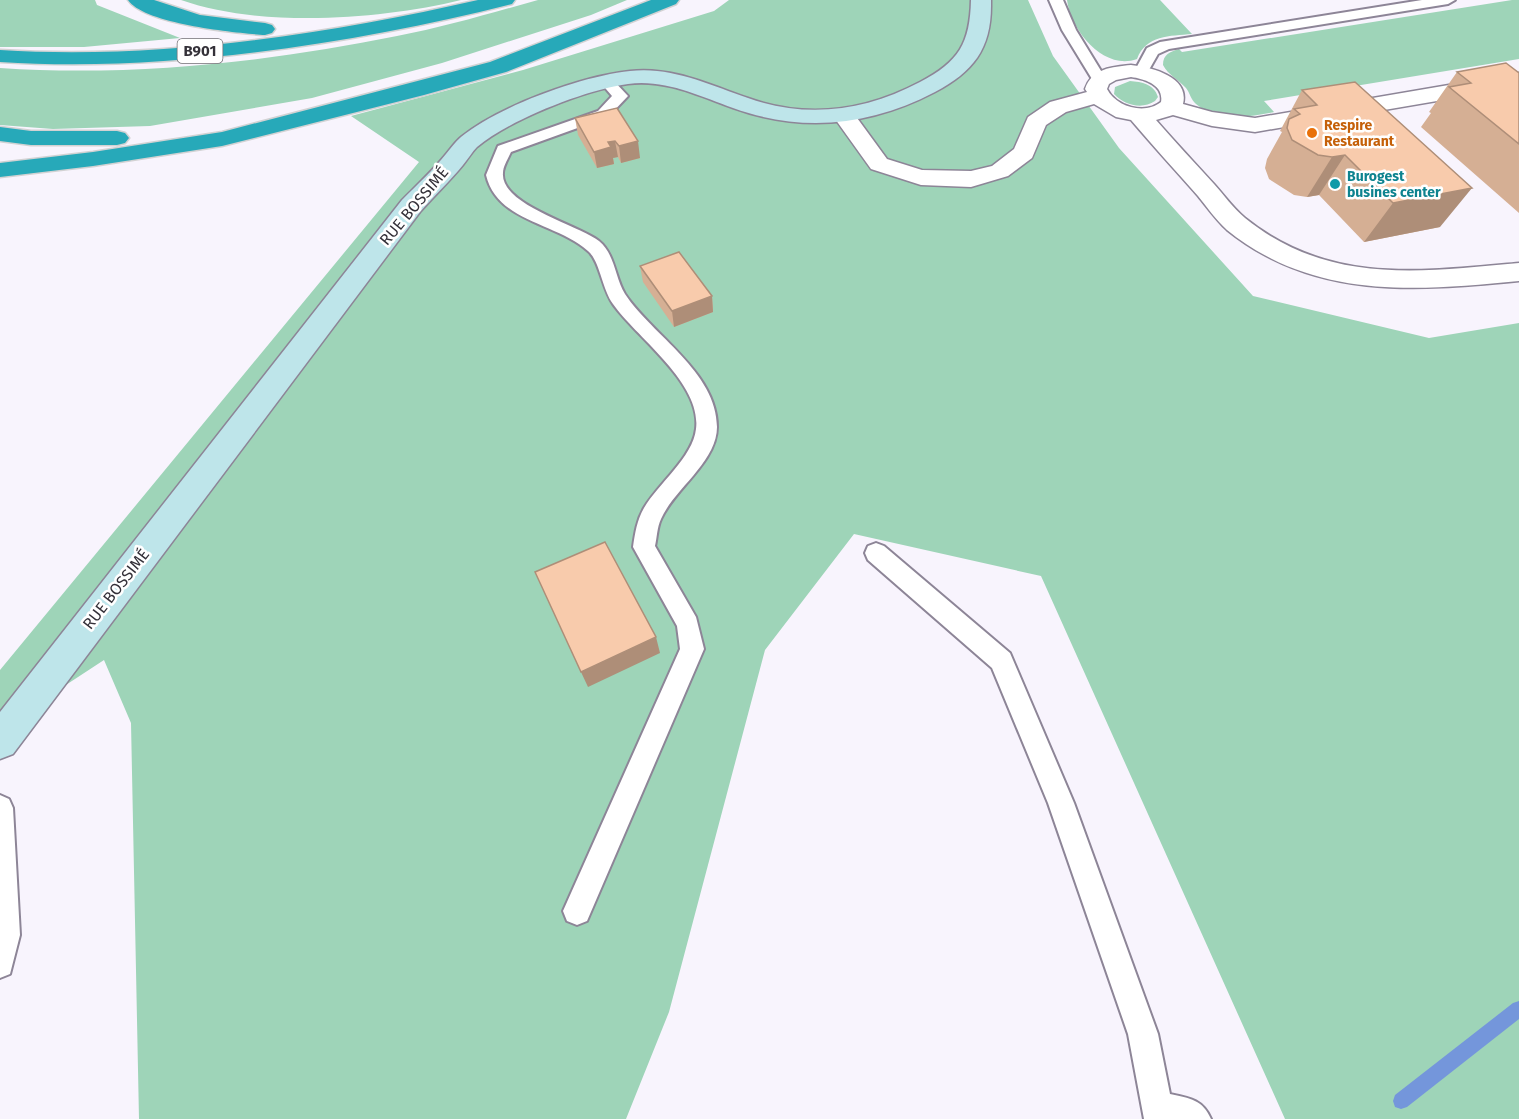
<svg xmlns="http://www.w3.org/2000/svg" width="1519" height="1119" font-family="'Fira Sans',sans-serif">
<rect width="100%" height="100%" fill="#f8f4fd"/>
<path fill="#9ed4b8" d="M0,0H95L97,5L180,38L84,47H0Z
M181,0H461C379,20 261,28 181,0Z
M538,0H627L591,15L442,63L312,98L150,126L53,129L0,125V68C132,77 268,62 397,36C445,27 491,13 538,0Z
M729,0H1028L1053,56L1119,148L1253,296L1429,338L1519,323V1119H1285L1041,576L854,534L765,650L669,1012L626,1119H139L131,723L104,660L20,715L0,741V670L419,162L351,116L523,70L714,11Z
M1067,0H1160L1192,34C1170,36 1146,35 1137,59C1104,71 1071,31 1067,0Z
M1512,0H1519V59L1264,101L1274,112C1249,117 1217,122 1196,104C1191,100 1190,93 1186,88C1179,80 1168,75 1163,65C1163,54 1170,52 1179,49L1182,52Z
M1130,81C1142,82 1154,84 1158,97L1155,101C1142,110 1124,105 1114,94L1115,87Z"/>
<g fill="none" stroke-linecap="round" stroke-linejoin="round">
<path fill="#7496db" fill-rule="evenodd" d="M1519,1001V1019L1407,1107L1401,1109L1395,1107L1393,1101L1395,1095L1513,1003Z"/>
<defs>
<path id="lane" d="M1049,0H1063L1076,30L1106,79L1104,82H1094L1092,79L1062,30Z
M1422,0H1455L1448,4L1169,49L1158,54L1146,75H1136L1134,72L1147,48L1160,42Z
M607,78L612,79L628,96L608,117L511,152C508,159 503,166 503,173C500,205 579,225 599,241C615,254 615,278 625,294C652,335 717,372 717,427C717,462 674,489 661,519C657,527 657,538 655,546L696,617L704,649L587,921L577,925L567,921L563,911L680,649L677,626L633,547C635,533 637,520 644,508C658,484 693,457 696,429C702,383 637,338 613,304C602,289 600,261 588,251C557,223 497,222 486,175L498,146L598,111L612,96L600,82Z
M876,543L884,546L1010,653L1074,803L1158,1034L1170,1094C1190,1098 1203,1100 1211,1119H1144L1128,1034L1048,803L992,668L868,560L865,553L868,546Z
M0,795L9,799L13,808L20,935L10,974L0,978Z"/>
<path id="street" d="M1131,65C1150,67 1190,76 1183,104L1212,112L1255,118L1519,73V87L1255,132L1212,126L1173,115L1156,120C1175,142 1195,163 1214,184C1224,195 1233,208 1245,218C1328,285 1419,272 1519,263V281C1415,291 1314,300 1227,230C1216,220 1207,207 1198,196C1176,171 1153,146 1131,120L1116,117L1094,104L1066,112L1046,125L1032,158L1008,176L971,187L921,185L871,169L833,116L836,111L844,109L852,111L887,159L922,170L971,171L992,166L1014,149L1028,117L1050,102L1087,92L1085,89C1092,68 1112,67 1131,65ZM1131,77C1145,79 1164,85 1161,102C1145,115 1116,107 1107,89L1109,84L1116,80Z"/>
<path id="secondary" d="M971,0H991V6C991,49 973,72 935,92C870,126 802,133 733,108C699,96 665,79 628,84C585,90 511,119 477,147C472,152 468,159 463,165C450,181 434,196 420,212L13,754L0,759V712L402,200C417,185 433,170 446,154C451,148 455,142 461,137C499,106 582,76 630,71C671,66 710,85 748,98C807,119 865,111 920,82C959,62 970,43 971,0Z"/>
<path id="highway" d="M128,0H154L200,15L265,23L272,25L275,29L272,33L265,35C236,33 144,24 128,0Z
M478,0H515L512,4C353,44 164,73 0,62V50C157,60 325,35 478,0Z
M651,0H679L676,4L506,72L424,95L222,146L93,166L0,177V163L93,152L222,132L490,62Z
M0,127L31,131H117L125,133L129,138L125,143L117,145H31L0,141Z"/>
</defs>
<use href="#lane" stroke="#8d8597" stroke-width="4"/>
<use href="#street" stroke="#8d8597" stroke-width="3"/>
<use href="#secondary" stroke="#8d8597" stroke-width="3"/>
<use href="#highway" stroke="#d2d2d3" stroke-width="3"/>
<use href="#lane" fill="#fff" fill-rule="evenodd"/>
<use href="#street" fill="#fff" fill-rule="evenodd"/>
<use href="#secondary" fill="#bee5ea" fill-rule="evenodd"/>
<use href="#highway" fill="#27a9b9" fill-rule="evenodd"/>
</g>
<path fill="#d5af94" d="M1457,72L1519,73V213L1421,127L1431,113L1429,112Z
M1302,90L1440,227L1364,242L1319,195L1307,197L1294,195L1269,179L1265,168L1267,159L1282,132L1280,131Z
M617,108L640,158L621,163L618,157L613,158L614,164L597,168L578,135L575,118Z
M640,266L712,296L713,312L674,327L643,282Z"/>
<path fill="#ae8e78" d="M615,141L618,157L613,158L614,164L597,168L594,152L608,142Z
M638,141L640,158L621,163L619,146Z
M1345,155L1319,195L1307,197L1332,157Z
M1472,188L1440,227L1364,242L1393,203Z
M712,296L713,312L674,327L672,311Z
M656,637L660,653L588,687L581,672Z"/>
<path fill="#f8cbac" stroke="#ae8e78" stroke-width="1.5" d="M1506,63L1519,73V144L1449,87L1471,83L1457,72Z
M1355,82L1472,188L1393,203L1345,155L1332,157L1318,155L1292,140L1287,128L1289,119L1300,114L1294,109L1317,105L1302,90Z
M617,108L638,141L619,146L615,141L608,142L611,147L594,152L575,118Z
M679,252L712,296L672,311L640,266Z
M605,542L656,637L581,672L535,572Z"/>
<circle fill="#e8710a" stroke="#fff" stroke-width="2" cx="1312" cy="133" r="6"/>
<circle fill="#0f9aa8" stroke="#fff" stroke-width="2" cx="1335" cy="184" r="6"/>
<g text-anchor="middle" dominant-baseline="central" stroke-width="5" stroke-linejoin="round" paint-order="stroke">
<g font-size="14" font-weight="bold" fill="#c56008" stroke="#fff" text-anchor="start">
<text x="1324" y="125">Respire<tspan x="1324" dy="16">Restaurant</tspan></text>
</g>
<g font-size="14" font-weight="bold" fill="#0d838f" stroke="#fff" text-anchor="start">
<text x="1347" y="176">Burogest<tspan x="1347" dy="16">busines center</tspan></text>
</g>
<rect fill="#fff" stroke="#716f74" stroke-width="1.5" x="177.5" y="39" width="45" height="24" rx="4.5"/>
<g font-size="15" font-weight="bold" fill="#343139">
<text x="200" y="51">B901</text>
</g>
<g font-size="16" fill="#343139" stroke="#fff">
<text transform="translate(414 206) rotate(-50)">RUE BOSSIMÉ</text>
<text transform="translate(116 589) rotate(-52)">RUE BOSSIMÉ</text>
</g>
</g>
</svg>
